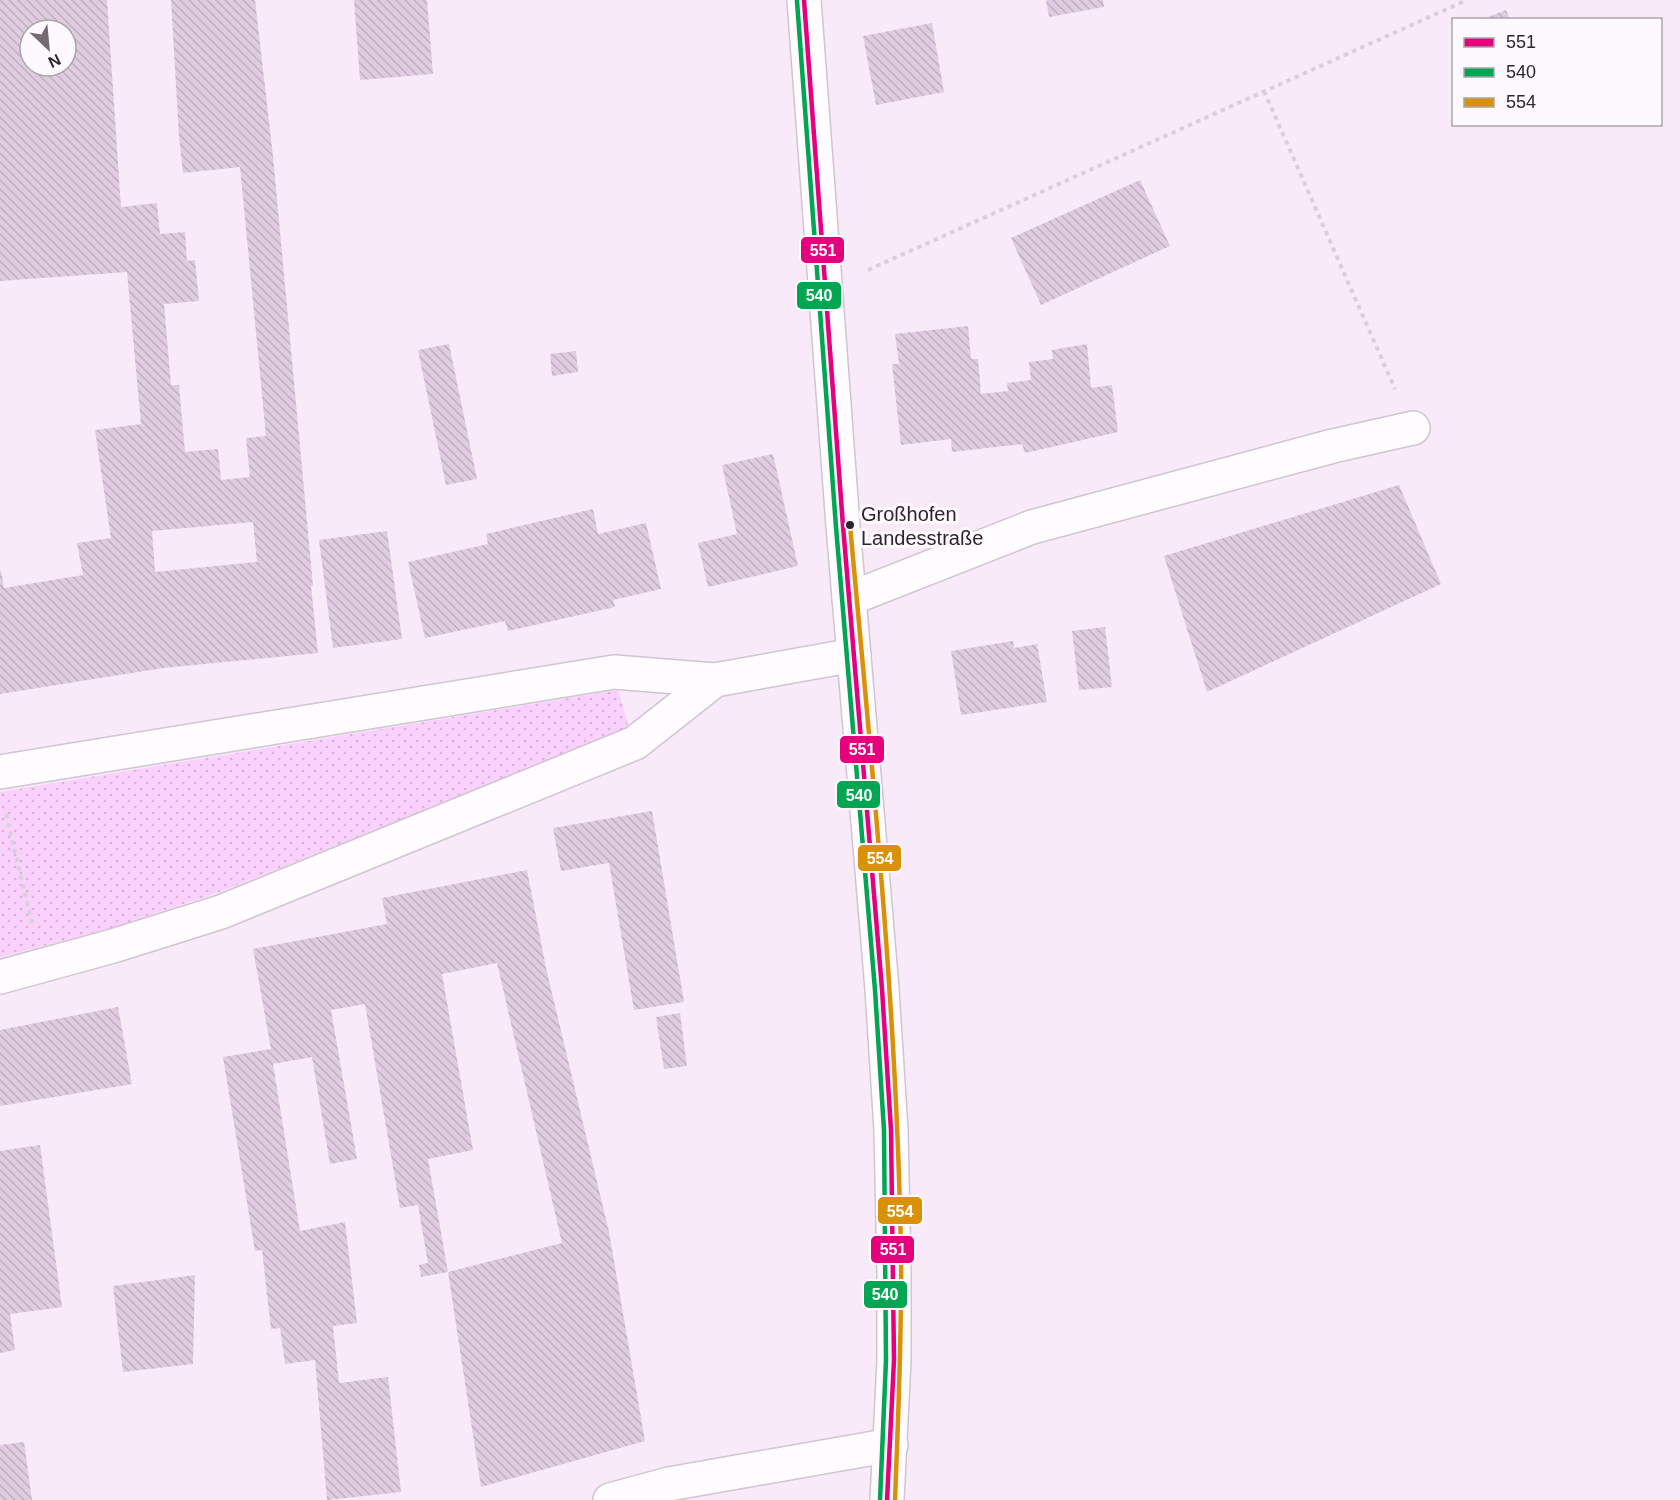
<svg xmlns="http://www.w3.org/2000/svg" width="1680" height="1500" font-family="Helvetica,sans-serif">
<defs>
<pattern id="grass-dots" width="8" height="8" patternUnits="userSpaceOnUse" patternTransform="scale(1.5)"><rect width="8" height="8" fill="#fad1fc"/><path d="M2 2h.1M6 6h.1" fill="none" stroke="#d7b3d8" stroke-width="1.8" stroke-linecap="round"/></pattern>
<pattern id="building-back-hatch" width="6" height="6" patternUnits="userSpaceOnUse" patternTransform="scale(1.5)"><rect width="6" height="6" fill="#dfcce0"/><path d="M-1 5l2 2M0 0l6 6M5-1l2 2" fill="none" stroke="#c0afc0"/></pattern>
</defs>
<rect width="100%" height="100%" fill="#f8eaf9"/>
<path fill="url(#grass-dots)" d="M618,690L629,728L217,893L105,930L0,957V792Z"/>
<path fill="url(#building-back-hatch)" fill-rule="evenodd" d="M0,0H107L121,207L157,203L160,234L185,232L187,261L195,260L199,301L164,304L171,385H179L185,452L218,449L221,480L250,477L246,438L266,436L240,167L183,173L179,136L171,0H255L273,156L313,586H311L318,653L163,668L0,694V572L1,571L4,588L83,575L77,543L111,538L95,430L141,424L127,272L0,281ZM30,30H66V66H30ZM253,522L257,562L155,572L152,531Z
M354,0H427L433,74L360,80Z
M1046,0H1103L1104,7L1049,17Z
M1506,10L1510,20H1483V19Z
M932,23L944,92L876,105L863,36Z
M1140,180L1170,246L1041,305L1011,238Z
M968,326L971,359H978L981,394L1008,391L1007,383L1031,380L1029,362L1053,359L1052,350L1087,344L1091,388L1112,385L1118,432L1025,453L1022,444L952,452L951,439L901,445L892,364H899L895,334Z
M449,344L477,479L446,485L418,350Z
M576,351L578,372L552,376L550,354Z
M773,454L798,566L708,587L698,543L737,534L722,465Z
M1399,485L1441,584L1207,692L1164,556Z
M593,509L598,534L646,523L661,589L613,600L615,607L508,631L505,621L425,638L408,562L488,544L486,534Z
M387,531L402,639L333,648L319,540Z
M1105,627L1112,687L1079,690L1072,631Z
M1013,641L1014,648L1037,644L1047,702L961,715L951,651Z
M652,811L684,1002L634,1010L609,863L561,871L553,828Z
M527,870L546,968L609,1232L645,1441L481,1487L448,1272L562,1243L497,963L442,974L473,1150L428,1159L448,1272L421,1277L419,1265L428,1263L418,1205L400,1208L365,1004L331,1010L357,1159L330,1164L312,1057L273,1064L300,1231L345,1222L357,1323L333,1326L339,1383L388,1377L401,1492L327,1500L315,1360L285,1364L280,1328L271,1329L262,1250L255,1251L223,1057L271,1049L253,949L387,924L382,898Z
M118,1007L132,1084L0,1106V1030Z
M680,1013L687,1066L664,1069L656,1017Z
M40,1145L62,1307L10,1314L15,1350L0,1353V1151Z
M195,1275L193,1364L123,1372L113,1286Z
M24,1442L32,1500H0V1445Z"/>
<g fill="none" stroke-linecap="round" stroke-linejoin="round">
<defs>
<path id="minor" d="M849,599L1032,527L1333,446L1413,428
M0,772L614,672L715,680L854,655
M0,977L113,946L221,912L635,743L715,680
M610,1500L669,1484L891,1445"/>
<path id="major" d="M804,0L843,526L882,989L891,1130L894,1270V1360L887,1500"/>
</defs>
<use href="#minor" stroke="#d0c5d1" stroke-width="36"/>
<use href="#major" stroke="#d0c5d1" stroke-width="36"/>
<path stroke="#d7d2d7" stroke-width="4" stroke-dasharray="4.5 4.5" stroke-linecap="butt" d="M1264,91L1395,389
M868,270L1467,0
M6,814L32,924"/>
<use href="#minor" stroke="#fefcfe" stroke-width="33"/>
<use href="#major" stroke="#fefcfe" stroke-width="33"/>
<defs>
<path id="bus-1" d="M804,0L843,526L882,989L891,1130L894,1360L887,1500"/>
<path id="bus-2" d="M797,1L836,527L875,990L884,1130L886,1360L880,1500"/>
<path id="bus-3" d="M850,525C872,768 897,1011 901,1255C902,1337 898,1418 895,1500"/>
</defs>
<use href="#bus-1" stroke="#fef9fe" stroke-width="9"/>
<use href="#bus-2" stroke="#fef9fe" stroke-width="9"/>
<use href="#bus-3" stroke="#fef9fe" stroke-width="9"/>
<use href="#bus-1" stroke="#e5007d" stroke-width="4.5"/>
<use href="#bus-2" stroke="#00a651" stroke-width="4.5"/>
<use href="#bus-3" stroke="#d99207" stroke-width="4.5"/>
</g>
<circle fill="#2e242e" stroke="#fef9fe" stroke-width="2" cx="850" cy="525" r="5"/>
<g text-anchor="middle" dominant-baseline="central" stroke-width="6" stroke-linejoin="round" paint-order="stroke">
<g font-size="20" fill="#2e242e" stroke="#fef9fe" text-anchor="start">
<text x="861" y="514">Großhofen<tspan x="861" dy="24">Landesstraße</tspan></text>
</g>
</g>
<g stroke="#fef9fe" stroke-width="2">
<rect x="800" y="236" width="45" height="28" rx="6" fill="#e5007d"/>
<rect x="796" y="281" width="46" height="29" rx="6" fill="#00a651"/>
<rect x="839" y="735" width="46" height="29" rx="6" fill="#e5007d"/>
<rect x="836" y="780" width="45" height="29" rx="6" fill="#00a651"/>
<rect x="857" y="844" width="45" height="28" rx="6" fill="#d99207"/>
<rect x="877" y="1196" width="46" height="29" rx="6" fill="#d99207"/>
<rect x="870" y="1235" width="45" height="29" rx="6" fill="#e5007d"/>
<rect x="863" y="1280" width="45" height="29" rx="6" fill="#00a651"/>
</g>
<g font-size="16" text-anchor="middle" font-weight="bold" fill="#fff">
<text x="823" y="256">551</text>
<text x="819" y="301">540</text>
<text x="862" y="755">551</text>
<text x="859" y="801">540</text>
<text x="880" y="864">554</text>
<text x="900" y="1217">554</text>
<text x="893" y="1255">551</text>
<text x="885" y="1300">540</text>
</g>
<rect x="1452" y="18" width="210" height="108" fill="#fef9fe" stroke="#aba4ab" stroke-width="1.5"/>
<rect x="1464" y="38" width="30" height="9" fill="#e5007d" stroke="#aba4ab" stroke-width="1.5"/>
<text x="1506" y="48" font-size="18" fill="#2e242e">551</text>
<rect x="1464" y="68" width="30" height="9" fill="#00a651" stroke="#aba4ab" stroke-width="1.5"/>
<text x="1506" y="78" font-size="18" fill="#2e242e">540</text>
<rect x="1464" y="98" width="30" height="9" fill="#d99207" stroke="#aba4ab" stroke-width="1.5"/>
<text x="1506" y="108" font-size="18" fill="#2e242e">554</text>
<g transform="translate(48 48) rotate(154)"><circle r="28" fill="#fef9fe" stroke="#aba4ab" stroke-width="1.5"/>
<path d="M0-4.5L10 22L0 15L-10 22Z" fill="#756975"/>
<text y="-9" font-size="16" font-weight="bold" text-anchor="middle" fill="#2e242e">N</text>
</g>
</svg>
